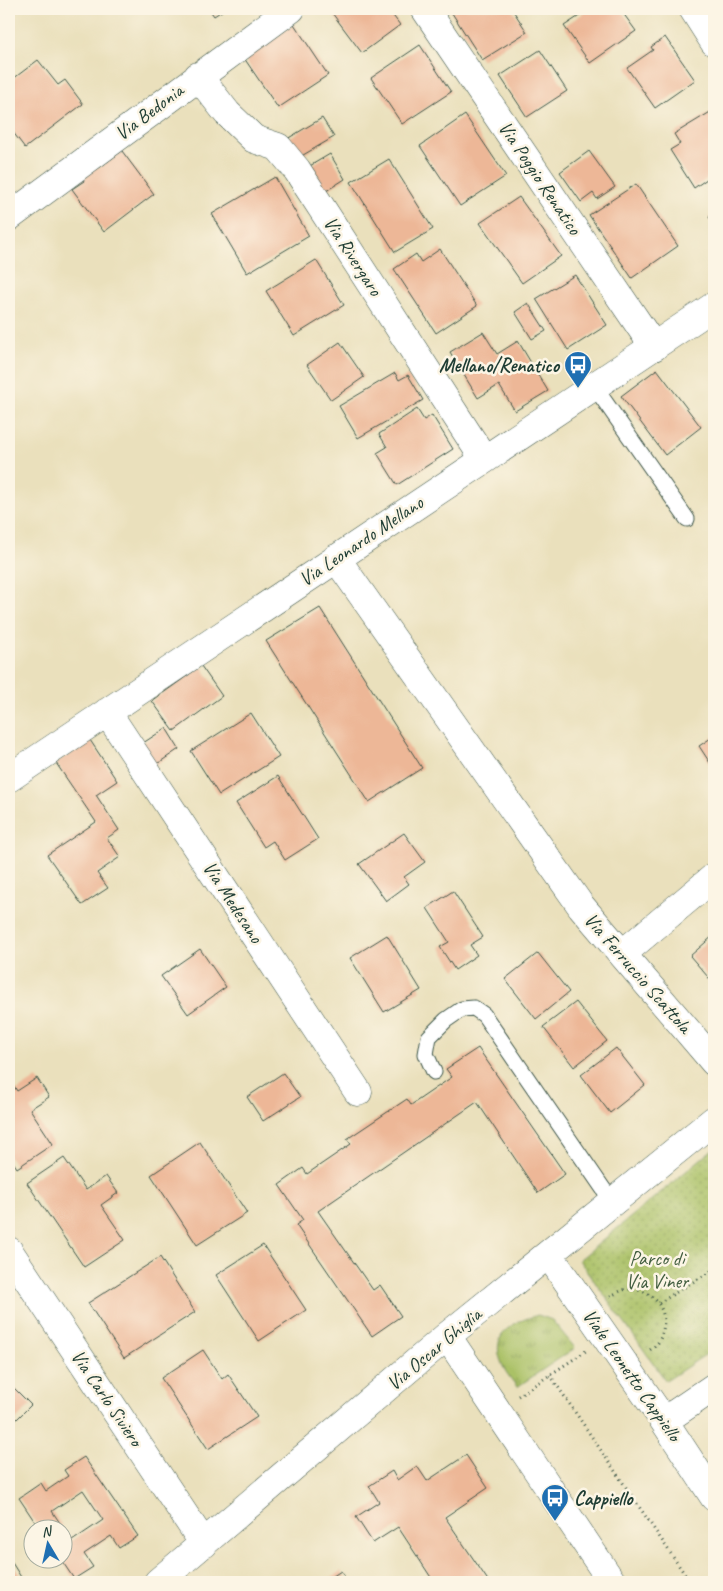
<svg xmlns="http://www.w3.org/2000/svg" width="723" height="1591" font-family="Caveat,sans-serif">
<defs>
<pattern id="grass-tufts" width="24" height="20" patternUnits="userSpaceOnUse" patternTransform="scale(1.25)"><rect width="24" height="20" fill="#aac166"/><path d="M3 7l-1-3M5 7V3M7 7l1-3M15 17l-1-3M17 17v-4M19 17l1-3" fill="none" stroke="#8a9e55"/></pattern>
<pattern id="park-dots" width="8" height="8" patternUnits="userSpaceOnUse" patternTransform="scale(1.25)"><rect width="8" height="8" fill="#aac166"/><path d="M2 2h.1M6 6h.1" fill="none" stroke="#8a9e55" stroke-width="1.8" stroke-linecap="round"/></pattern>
</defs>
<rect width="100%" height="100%" fill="#fcf5e5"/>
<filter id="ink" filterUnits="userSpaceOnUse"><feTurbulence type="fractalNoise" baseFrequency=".02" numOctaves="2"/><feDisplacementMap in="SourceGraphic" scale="10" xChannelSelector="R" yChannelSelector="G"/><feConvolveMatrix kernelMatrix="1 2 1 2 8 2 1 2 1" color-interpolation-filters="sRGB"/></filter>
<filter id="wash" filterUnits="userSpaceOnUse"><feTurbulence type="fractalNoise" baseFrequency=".0096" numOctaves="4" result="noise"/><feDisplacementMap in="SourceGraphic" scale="20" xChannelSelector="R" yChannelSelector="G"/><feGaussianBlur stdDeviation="1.12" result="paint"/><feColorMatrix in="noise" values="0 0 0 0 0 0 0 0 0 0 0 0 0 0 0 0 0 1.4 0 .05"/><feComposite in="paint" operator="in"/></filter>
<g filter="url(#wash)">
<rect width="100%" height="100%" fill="#eae0bc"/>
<path fill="url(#grass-tufts)" stroke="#647f4d" d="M538,1315L552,1320L575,1348L517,1387C512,1380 505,1372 502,1364C489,1333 513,1322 538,1315Z"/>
<path fill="url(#park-dots)" stroke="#647f4d" d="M714,1148V1349L666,1381L579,1260Z"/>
<g id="blocks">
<path fill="#edb797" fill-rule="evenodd" d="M209,9H225L214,16Z
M329,9H388L400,25L362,53Z
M452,9H512L527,32L482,60L450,10Z
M590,9H620L636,31L590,63L564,26Z
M294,24L328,75L278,108L244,58Z
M665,37L695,80L655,108L627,68L653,50L651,47Z
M420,45L451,92L402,124L371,78Z
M540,50L567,91L527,117L500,76Z
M38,60L58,85L65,80L83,104L25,148L9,127V82Z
M712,111L714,115V174L694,188L670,150L680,144L674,134Z
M465,115L506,176L460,206L420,146Z
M322,118L334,137L298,158L287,139Z
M122,151L154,194L104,232L72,189L84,181L80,175L96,164L99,168Z
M589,151L615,187L597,199L593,193L581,202L560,172Z
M330,154L345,179L323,193L308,167Z
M389,159L433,229L395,252L351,182Z
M275,177L309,236L247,273L212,214Z
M636,184L678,246L632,278L589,215Z
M519,197L561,256L522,283L480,223Z
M714,213V225L709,217Z
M440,249L477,306L436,333L394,269L416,254L421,262Z
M316,260L344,305L294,336L266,291Z
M575,275L607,325L568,350L536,299Z
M528,303L546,331L532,339L515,312Z
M483,332L497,354L518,341L548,391L515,411L499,385L478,398L450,352Z
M340,342L364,377L331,400L307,365Z
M657,369L701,427L665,455L621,396Z
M395,373L399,380L408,375L423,400L358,438L339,406Z
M417,409L424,420L432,415L453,449L397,485L377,453L387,447L379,434Z
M320,608L422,768L369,802L266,641Z
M201,666L222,696L174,731L152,701Z
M251,713L279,757L219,795L191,751Z
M166,728L179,749L154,766L140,745Z
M714,736V769L699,746Z
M90,740L117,781L96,795L119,830L107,838L120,857L97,873L108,888L82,905L47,855L96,822L56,763Z
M278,776L318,839L285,860L273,841L264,847L236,803Z
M404,833L425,862L404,877L409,884L386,901L359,864Z
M453,891L483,937L470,945L477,955L455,970L440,947L449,942L427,908Z
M387,935L421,990L384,1012L350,958Z
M714,935V984L690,956Z
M200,949L226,987L188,1014L161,976Z
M538,953L569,992L536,1019L505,979Z
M576,1002L607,1041L574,1067L543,1027Z
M478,1048L565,1174L538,1193L477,1102L318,1211L373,1290L380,1285L401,1316L372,1336L296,1225L303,1220L279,1185L303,1168L307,1174L351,1144L347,1139L407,1099L411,1105L452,1077L446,1069Z
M616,1048L645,1085L610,1113L581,1075Z
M283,1073L300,1097L263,1121L247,1097Z
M9,1078L17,1091L37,1078L49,1097L30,1109L53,1144L17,1168L9,1156Z
M200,1142L247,1213L197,1245L151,1175Z
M64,1158L86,1190L106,1176L118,1193L101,1205L125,1240L84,1267L27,1183Z
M263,1245L306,1310L259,1341L216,1275Z
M160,1257L195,1312L124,1358L88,1303Z
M203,1350L222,1379L228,1374L257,1417L208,1449L161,1378Z
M9,1383L31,1405L9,1427Z
M466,1455L488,1488L445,1517L489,1582H434L398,1527L373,1543L356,1517L379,1502L369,1486L392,1471L397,1480L417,1466L427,1481Z
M84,1457L138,1536L119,1548L111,1536L84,1554L93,1567L74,1579L60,1558H62V1528H39L19,1498L41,1483L46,1491L68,1476L64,1470ZM83,1490L103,1520L72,1541L52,1511Z
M9,1558L24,1582H9Z
M341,1571L348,1582H324Z"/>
</g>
</g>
<g filter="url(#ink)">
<use href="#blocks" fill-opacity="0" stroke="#3d5548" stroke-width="1"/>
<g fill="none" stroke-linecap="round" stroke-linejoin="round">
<defs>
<path id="lane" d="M594,386L687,519
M434,1072L426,1054L429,1037L446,1020L462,1009L474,1008L484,1015L613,1203"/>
<path id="street" d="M425,9L654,347
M693,9L714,42
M198,76L227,113L254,139L278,147L297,170L484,459
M9,217L291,9
M336,558L581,906L714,1062
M107,712L358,1092
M9,778L714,306
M622,954L714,877
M9,1251L204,1544
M549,1255L664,1421L714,1497
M447,1336L612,1582
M664,1421L714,1387
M158,1582L447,1336L714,1120"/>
</defs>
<use href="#lane" stroke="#3d5548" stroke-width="17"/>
<use href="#street" stroke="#3d5548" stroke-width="29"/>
<path stroke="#3d5548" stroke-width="3" stroke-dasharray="1 4" stroke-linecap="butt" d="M610,1296C615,1294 623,1289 628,1289C658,1289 672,1316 659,1341C657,1345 651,1349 647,1352
M659,1303L714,1269
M550,1375L690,1582
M518,1396L586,1351"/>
<use href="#lane" stroke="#fff" stroke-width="15"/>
<use href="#street" stroke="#fff" stroke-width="28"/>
</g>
</g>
<defs>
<symbol id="bus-pin" viewBox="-11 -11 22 30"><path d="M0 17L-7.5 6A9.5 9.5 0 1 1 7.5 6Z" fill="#1f6fb2" stroke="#fcf5e5"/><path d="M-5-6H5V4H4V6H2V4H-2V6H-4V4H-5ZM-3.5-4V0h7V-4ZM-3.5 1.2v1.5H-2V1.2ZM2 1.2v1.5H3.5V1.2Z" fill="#fff"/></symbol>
</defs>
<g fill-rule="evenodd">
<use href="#bus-pin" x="562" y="349" width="32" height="43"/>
<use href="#bus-pin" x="539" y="1482" width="32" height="43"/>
</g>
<g text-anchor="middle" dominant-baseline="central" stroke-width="5" stroke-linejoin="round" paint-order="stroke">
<g font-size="20" fill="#1f3d34" stroke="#fcf5e5">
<text transform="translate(149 112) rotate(-37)">Via Bedonia</text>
<text transform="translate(540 178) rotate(56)">Via Poggio Renatico</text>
<text transform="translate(353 256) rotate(57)">Via Rivergaro</text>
<text transform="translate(361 541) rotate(-34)">Via Leonardo Mellano</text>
<text transform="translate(233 902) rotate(57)">Via Medesano</text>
<text transform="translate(638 973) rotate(49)">Via Ferruccio Scattola</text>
<text transform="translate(434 1349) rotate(-40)">Via Oscar Ghiglia</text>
<text transform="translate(632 1375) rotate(55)">Viale Leonetto Cappiello</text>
<text transform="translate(107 1398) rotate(56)">Via Carlo Siviero</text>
</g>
<g font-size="20" font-weight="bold" fill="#1f3d34" stroke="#fcf5e5" text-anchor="end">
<text x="559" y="365">Mellano/Renatico</text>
<text x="574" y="1498" text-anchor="start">Cappiello</text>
</g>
<g font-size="20" fill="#425e40" stroke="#fcf5e5">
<text x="657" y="1258">Parco di<tspan x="657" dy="23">Via Viner</tspan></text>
</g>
</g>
<rect width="723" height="1591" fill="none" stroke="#fcf5e5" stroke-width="30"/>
<g transform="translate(48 1544) rotate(351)"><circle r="24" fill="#fcf5e5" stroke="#a4ab9e"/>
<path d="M0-4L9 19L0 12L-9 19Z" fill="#1f6fb2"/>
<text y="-8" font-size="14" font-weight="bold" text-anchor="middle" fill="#1f3d34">N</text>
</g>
</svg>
